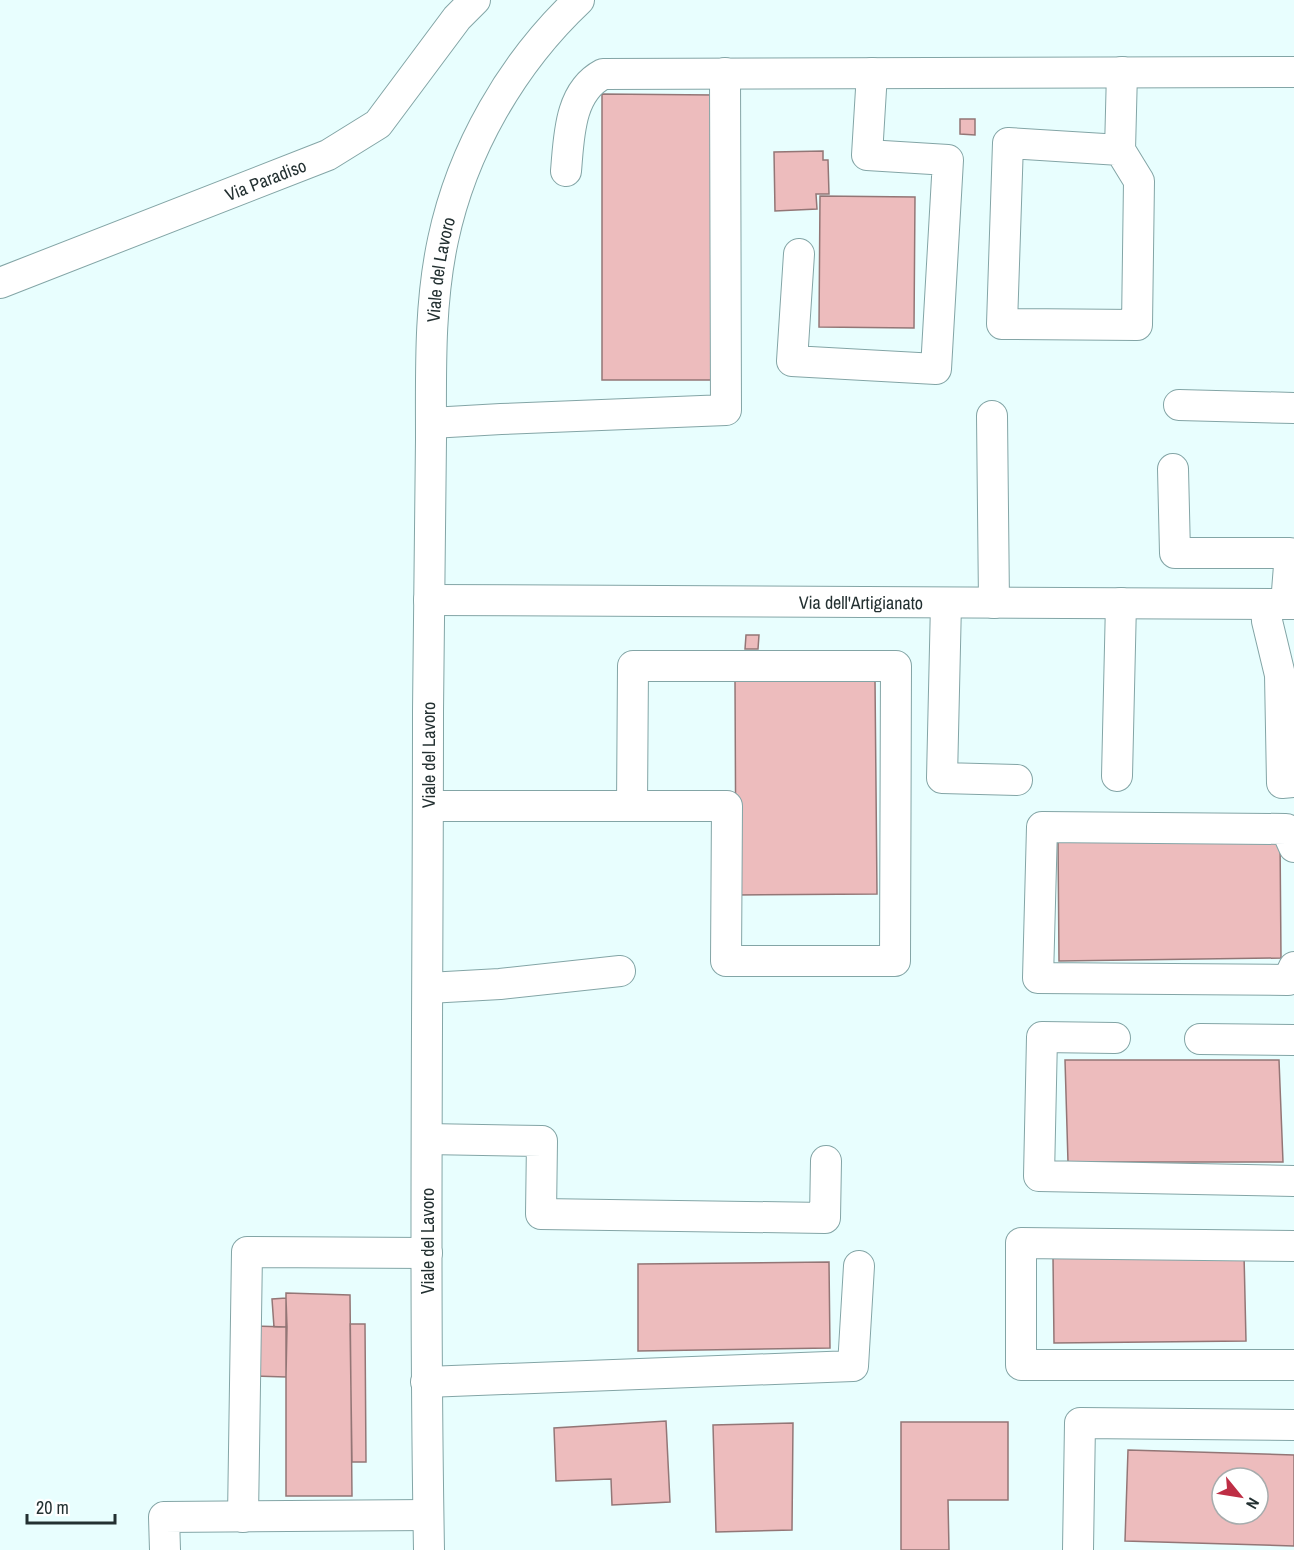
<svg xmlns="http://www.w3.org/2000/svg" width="1294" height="1550" font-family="'Archivo Narrow',sans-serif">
<rect width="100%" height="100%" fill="#e8fefe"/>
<path fill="#edbcbd" stroke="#937676" stroke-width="1.5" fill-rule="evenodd" d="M602,94L714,95V380H602Z
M960,119H975V135L960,134Z
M823,151V160H828L829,194H816L817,209L775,211L774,152Z
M820,196L915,197L914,328L819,327Z
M746,635H759L758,649H745Z
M875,679L877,894L736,895L735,681Z
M1280,836L1281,958L1059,961L1058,838Z
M1065,1060H1279L1283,1162H1068Z
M1244,1254L1246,1341L1054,1343L1053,1257Z
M829,1262L830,1348L638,1351V1264Z
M286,1293L350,1295L352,1496H286Z
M286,1298L287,1327H274L272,1299Z
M350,1324H365L366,1462H352Z
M250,1326L287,1327L286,1377L252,1376Z
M666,1421L670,1502L612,1505L611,1479L556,1481L554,1428Z
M901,1422H1008V1500H948L949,1550H901Z
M793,1423L792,1530L716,1532L713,1425Z
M1128,1450L1294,1455V1546L1125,1541ZM1222,1478H1258V1514H1222Z"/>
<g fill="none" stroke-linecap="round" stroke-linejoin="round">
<defs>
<g id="minor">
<path d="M1120,150L1008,143L1002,324L1137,325L1139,181L1120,150L1122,72"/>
<path d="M566,171C569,137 569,92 603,74L1294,72"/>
<path d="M799,254L792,361L936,369L948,160L867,155L872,73"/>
<path id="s1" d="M0,283L328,155L378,124L457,18L475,0"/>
<path d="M1179,405L1294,408"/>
<path d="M992,416L994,603"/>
<path d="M431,423L501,419L726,410L725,73"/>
<path d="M1173,469L1175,553H1290L1286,604"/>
<path id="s2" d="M429,600L1294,604"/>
<path d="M946,603L942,778L1017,780"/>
<path d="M1266,604L1267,621L1280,675L1282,783L1294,782"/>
<path d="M1117,776L1121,603"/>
<path d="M428,806C528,806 627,806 727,806L726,961H895L896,666H633L632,806"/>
<path d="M1294,847L1286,829L1042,827L1038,978L1288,980L1294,967"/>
<path d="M428,988L500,984L620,971"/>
<path d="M1115,1038L1042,1037L1039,1176L1294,1181"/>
<path d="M1200,1039L1294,1040"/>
<path d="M427,1139L542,1141L541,1214L825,1218L826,1161"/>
<path d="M1294,1246L1021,1243V1365H1294"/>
<path d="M426,1382L853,1366L859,1266"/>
<path d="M243,1517L247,1252L427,1253"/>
<path d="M165,1550L164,1517L428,1515"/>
<path id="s3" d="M429,1550C424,1270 428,990 428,711C429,620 430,530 431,439C431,373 429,305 443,240C462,150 512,63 579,0"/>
<path d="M1078,1550L1080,1423L1294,1425"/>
</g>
</defs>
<use href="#minor" stroke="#83a5a6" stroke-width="32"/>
<use href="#minor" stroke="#fff" stroke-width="30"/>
</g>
<g text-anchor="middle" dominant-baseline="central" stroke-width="4.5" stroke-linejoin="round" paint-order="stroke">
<g font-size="18" fill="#233031" stroke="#fff">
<text stroke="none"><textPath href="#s1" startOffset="285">Via Paradiso</textPath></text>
<text stroke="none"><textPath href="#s3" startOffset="1281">Viale del Lavoro</textPath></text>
<text stroke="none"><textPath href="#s2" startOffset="432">Via dell'Artigianato</textPath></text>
<text stroke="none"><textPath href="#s3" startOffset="795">Viale del Lavoro</textPath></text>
<text transform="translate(427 1241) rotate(-90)">Viale del Lavoro</text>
</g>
</g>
<g transform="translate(1240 1496) rotate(120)"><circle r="28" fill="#ffffff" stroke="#a7acad" stroke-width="1.5"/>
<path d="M0-4.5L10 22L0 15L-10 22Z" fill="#be2e45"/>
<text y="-9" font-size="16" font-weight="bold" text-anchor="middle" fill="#233031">N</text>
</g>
<path d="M27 1514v9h88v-9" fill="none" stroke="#233031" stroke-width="3"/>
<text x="36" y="1514" font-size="18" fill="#233031" stroke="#ffffff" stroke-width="4.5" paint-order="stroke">20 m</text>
</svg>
